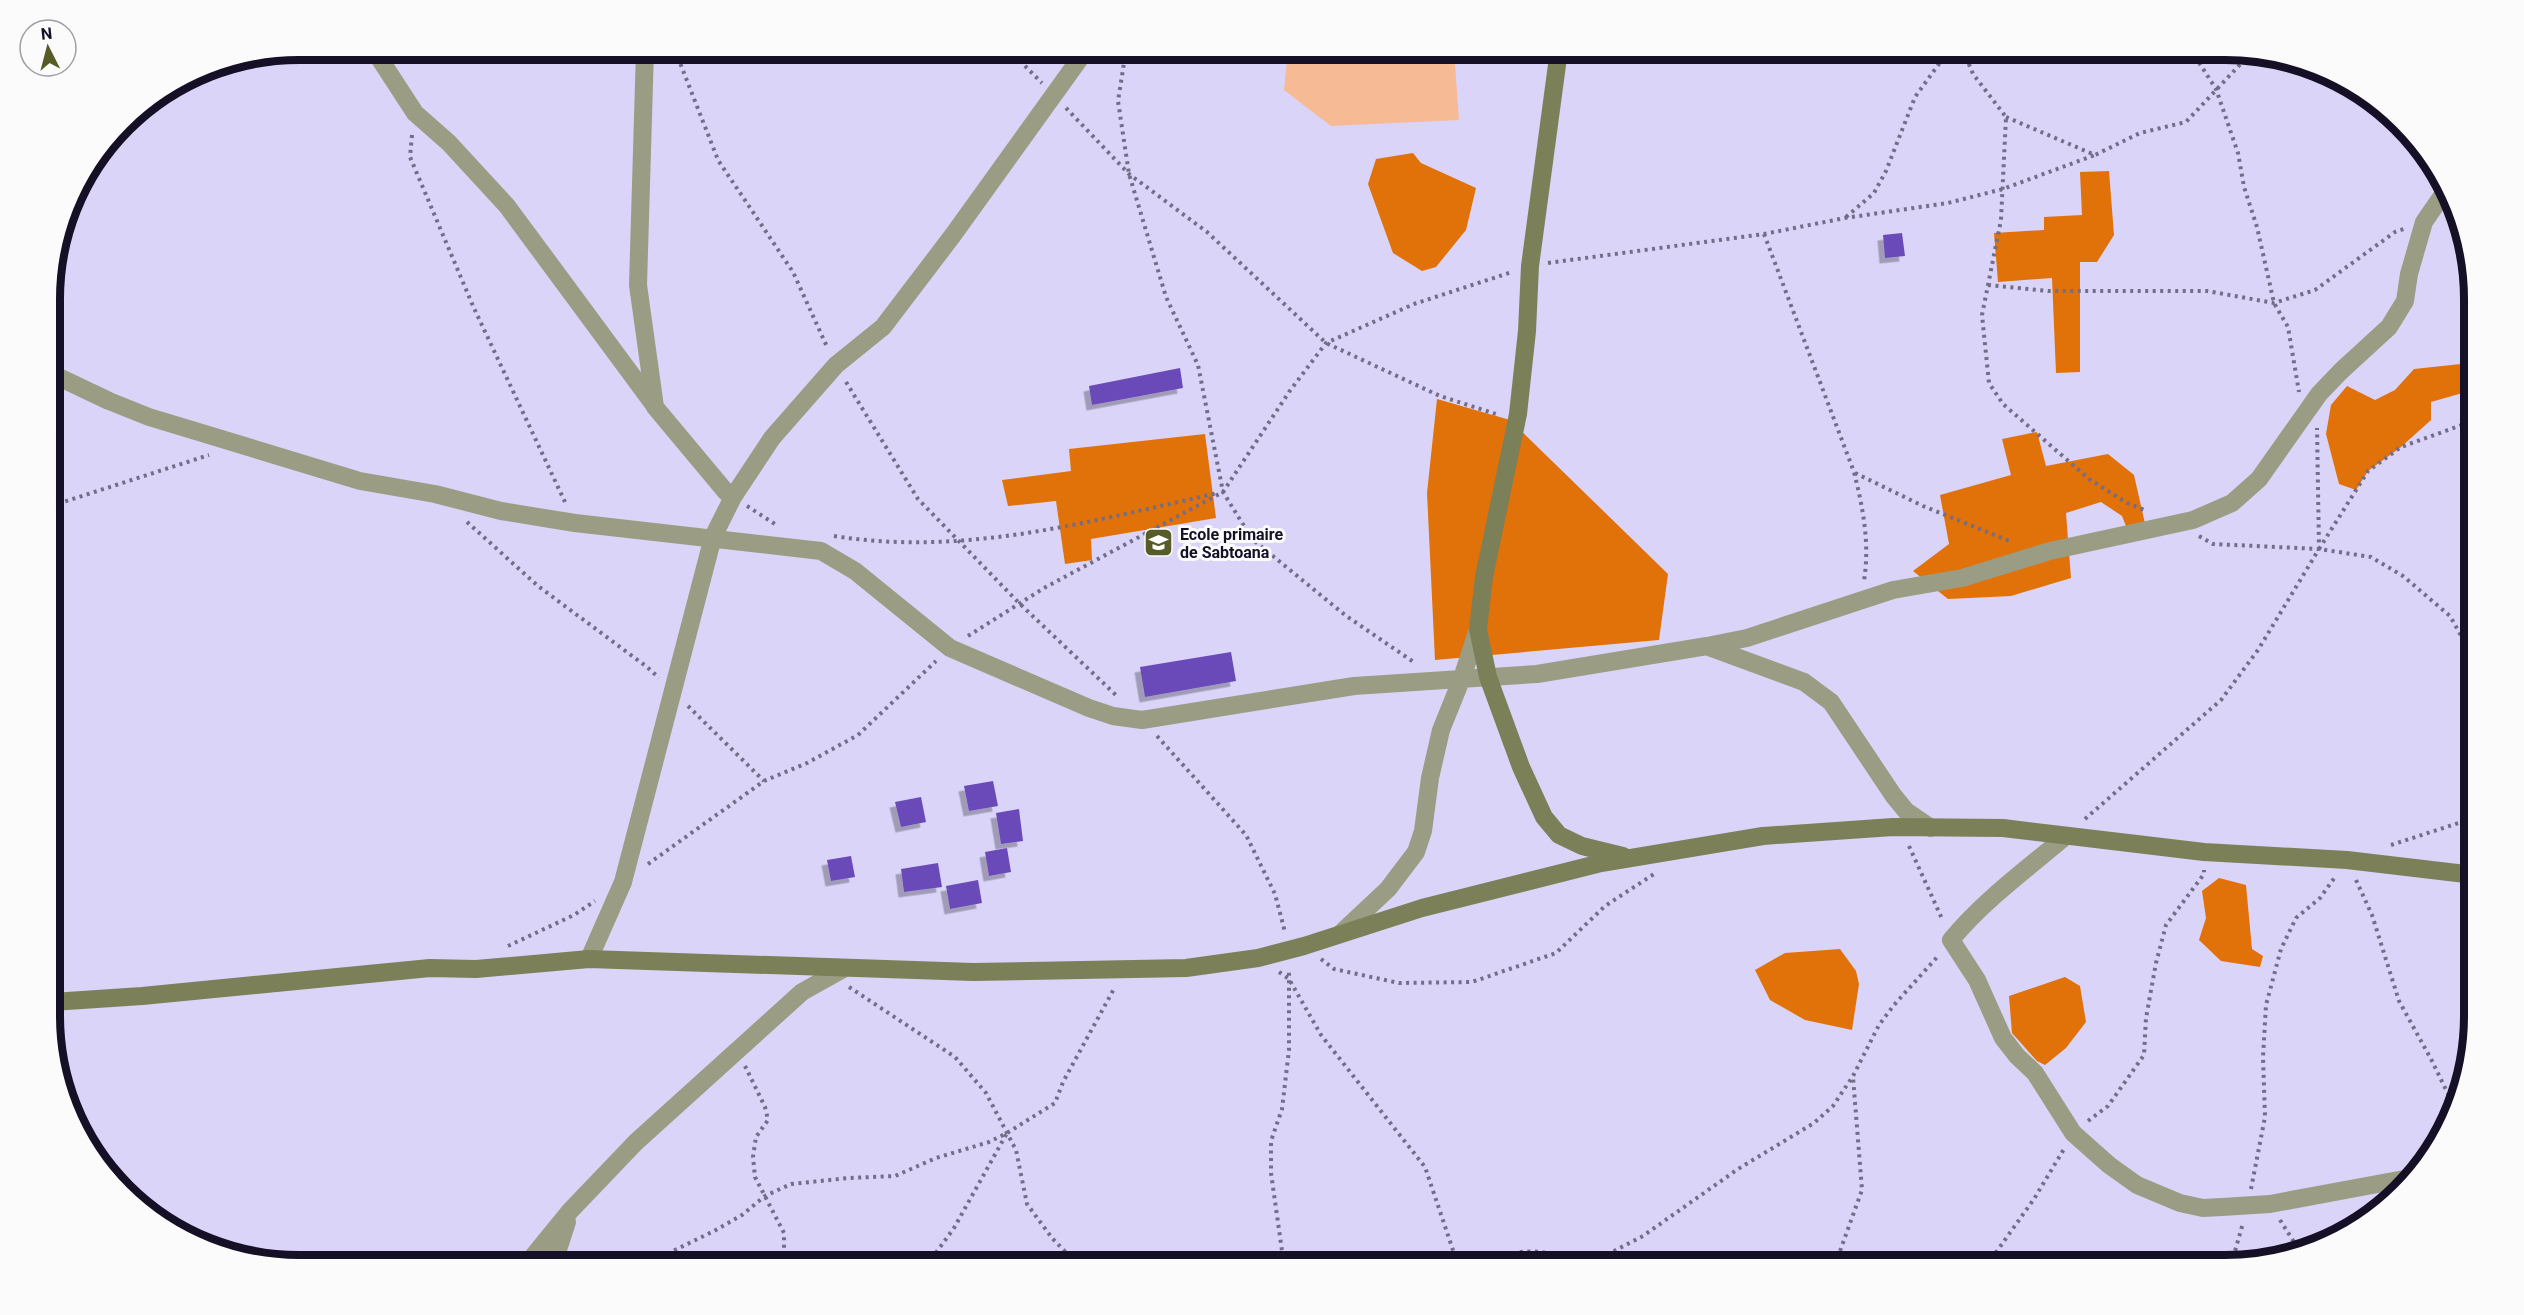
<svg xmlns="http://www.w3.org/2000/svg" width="2524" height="1315" font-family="Roboto,sans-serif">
<defs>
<filter id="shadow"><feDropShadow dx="-5.5" dy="5.5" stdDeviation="0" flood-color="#0004"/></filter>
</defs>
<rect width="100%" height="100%" fill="#dad4f8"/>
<path fill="#f6ba95" d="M1288,50H1454L1459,120L1331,126L1284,90Z"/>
<path fill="#e17109" d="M1413,153L1421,163L1476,188L1466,230L1436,267L1422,271L1393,253L1368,184L1376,159Z
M2109,171L2114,235L2097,262H2080V372L2056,373L2052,278L1998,282L1994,233L2044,230V217L2082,215L2080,172Z
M2470,363L2473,390L2431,402V420L2401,447L2368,471L2356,490L2339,484L2326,434L2331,405L2347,386L2375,400L2395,390L2414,369Z
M1437,399L1510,420L1668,574L1659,640L1435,660L1427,493Z
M2037,432L2046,466L2108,454L2134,475L2146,528L2128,531L2122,516L2101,502L2066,513L2071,578L2011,596L1948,599L1913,571L1949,544L1940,495L2011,475L2002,439Z
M1205,434L1216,518L1091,539L1092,560L1065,564L1056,501L1008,506L1002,480L1071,471L1069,449Z
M2219,878L2246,885L2252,949L2263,956L2260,967L2221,961L2199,940L2206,918L2202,891Z
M1840,949L1856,971L1859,984L1852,1030L1805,1020L1770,1000L1755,970L1785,953Z
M2065,977L2080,986L2086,1022L2066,1048L2045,1065L2037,1061L2012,1033L2009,996Z"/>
<path fill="#6b4ab9" filter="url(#shadow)" d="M1902,233L1905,256L1885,258L1883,235Z
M1180,368L1183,388L1092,405L1089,386Z
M1231,652L1236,681L1145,697L1140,667Z
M993,781L998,806L969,811L964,786Z
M921,797L926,822L901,827L895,802Z
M1019,809L1023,841L1001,844L996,813Z
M1007,848L1011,872L989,876L985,852Z
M851,856L855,877L831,881L827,860Z
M938,863L942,887L904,892L901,869Z
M978,880L982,903L950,909L946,886Z"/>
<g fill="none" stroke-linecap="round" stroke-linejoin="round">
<path stroke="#726d89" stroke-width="4" stroke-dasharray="3 4.5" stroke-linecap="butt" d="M675,50L718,160L793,272L828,349
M1009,50L1042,83
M1126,50L1118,101L1129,174L1166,297L1198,365L1223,492L1252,539L1345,615L1415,663
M1963,50L1973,74L2006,117L2001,220L1982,315L1989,383L2003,404L2089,479L2127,503L2147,511
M2191,50L2216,89L2238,153L2244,187L2257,227L2274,303L2288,327L2299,392
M1066,108L1129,174L1207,232L1326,343L1440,396L1499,415
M2006,117L2095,155L2140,133L2186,122L2249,55
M412,135L410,157L473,306L565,502
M1846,217L1874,193L1886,171L1915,97L1949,50
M1764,234L1854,472C1863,508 1870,544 1864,581
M1548,263L1764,234L1845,218L1948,203L2003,189L2095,155
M1988,285L2048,291H2207L2274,303L2315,290L2395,232L2404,229
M846,382L918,499L1019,603L1118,697
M1855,473L1923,506L2012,542
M51,506L209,455
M747,506L778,526
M467,522L538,586L647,667L659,678
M834,536C965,557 1091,521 1218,493
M2199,536L2213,544L2319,549L2371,557L2403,576L2450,616L2473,657
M2319,549L2368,471L2401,447L2473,421
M968,636L1044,588L1223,492L1289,392L1326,343L1414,304L1512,272
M688,706L764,781
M1157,736L1246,835L1275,894L1285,932
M2085,819L2221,700L2258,650L2319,549L2317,428
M2391,845L2474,818
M1909,846L1943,921
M648,864L764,781L807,763L858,735L936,661
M2356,880L2372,915L2399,1001L2431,1059L2454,1106
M508,946L574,915L595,901
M1321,959L1334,969L1399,983L1472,982L1556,953L1605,906L1654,874
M1279,972L1289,979L1321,1035L1425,1167L1458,1265
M849,987L955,1057L986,1093L1016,1150L1027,1204L1052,1238L1078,1265
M745,1066L765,1107L768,1120L756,1137L753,1157L755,1177L784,1233V1265
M2088,1121L2108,1106L2144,1055L2146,1018L2156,963L2166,925L2204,874V870
M2251,1189L2265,1117L2263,1057L2266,1005L2281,949L2296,918L2320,898L2335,877
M2280,1220L2301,1253
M657,1265L675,1250L714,1231L742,1215L765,1196L791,1184L849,1178L895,1176L936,1158L989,1142L1007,1133L1055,1103L1063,1082L1115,987
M927,1265L954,1228L1007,1133
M1284,1265L1271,1173V1141L1282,1109L1289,1050V969
M1485,1265C1508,1249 1549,1245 1572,1265
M1587,1265L1643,1236L1738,1169L1814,1123L1833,1106L1853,1076L1879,1025L1894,1005L1939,955
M1835,1265L1862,1190L1853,1077
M1987,1265L2034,1199L2064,1149
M2231,1265L2243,1223"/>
<path stroke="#9a9d83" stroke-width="18" d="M374,50L415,113L449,143L507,206L654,405
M645,50L638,285L655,407L726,492L733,497
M50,373L109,401L149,417L360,481L435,494L501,511L575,523L821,551L855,571L950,648L1089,708L1113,716L1142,720L1354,686L1537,674L1707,646L1747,638L1893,590L1962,578L2050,551L2193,520L2232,503L2259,479L2319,394L2341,371L2389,327L2405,301L2409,274L2424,222L2444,193
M1709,647L1804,682L1831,702L1893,795L1906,811L1931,828
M2066,836C2027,869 1984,900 1951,940L1977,980L2003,1038L2017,1056L2035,1073L2073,1133L2109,1165L2137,1185L2180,1203L2203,1208L2222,1207L2270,1204L2415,1177
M1341,933L1388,889L1416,852L1423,831L1430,778L1441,730L1462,678L1478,629
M589,959L623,882L713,537L733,497L772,438L836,365L883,327L953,235L1086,50
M526,1265L570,1211L636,1142L802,992L845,968
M553,1265L567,1222"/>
<path stroke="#7c8059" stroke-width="18" d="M1559,50L1530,266L1527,331L1518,414L1484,577L1478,629L1488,677L1521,767L1544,817L1559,835L1582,846L1623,856
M52,1002L142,996L430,968L476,969L589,959L973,972L1186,968L1258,958L1304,946L1422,908L1601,863L1763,836L1893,827L2003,828L2204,852L2347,860L2474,875"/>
</g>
<defs>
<symbol id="school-square" viewBox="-11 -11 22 22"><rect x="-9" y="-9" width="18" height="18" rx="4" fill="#575b28" stroke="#fbfbfb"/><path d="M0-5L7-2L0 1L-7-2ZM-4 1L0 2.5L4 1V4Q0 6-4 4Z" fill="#fff"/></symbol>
</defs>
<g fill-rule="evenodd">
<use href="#school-square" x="1142" y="526" width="33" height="33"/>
</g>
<g text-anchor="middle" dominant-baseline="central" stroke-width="6" stroke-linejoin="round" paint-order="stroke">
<g font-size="16" font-weight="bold" fill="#151025" stroke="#fbfbfb" text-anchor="start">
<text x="1180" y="534">Ecole primaire<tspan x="1180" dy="18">de Sabtoana</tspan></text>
</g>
</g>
<path d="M0 0H2524V1315H0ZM299 60H2225A239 239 0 0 1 2464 299V1016A239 239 0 0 1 2225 1255H299A239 239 0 0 1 60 1016V299A239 239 0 0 1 299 60Z" fill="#fbfbfb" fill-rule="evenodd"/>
<path fill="none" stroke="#151025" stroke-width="8" d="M299 60H2225A239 239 0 0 1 2464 299V1016A239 239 0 0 1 2225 1255H299A239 239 0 0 1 60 1016V299A239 239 0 0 1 299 60Z"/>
<g transform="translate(48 48) rotate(354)"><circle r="28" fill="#fbfbfb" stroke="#9f9da5" stroke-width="1.5"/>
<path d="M0-4.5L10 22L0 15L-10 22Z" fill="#575b28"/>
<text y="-9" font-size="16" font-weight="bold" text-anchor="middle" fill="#151025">N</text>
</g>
</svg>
